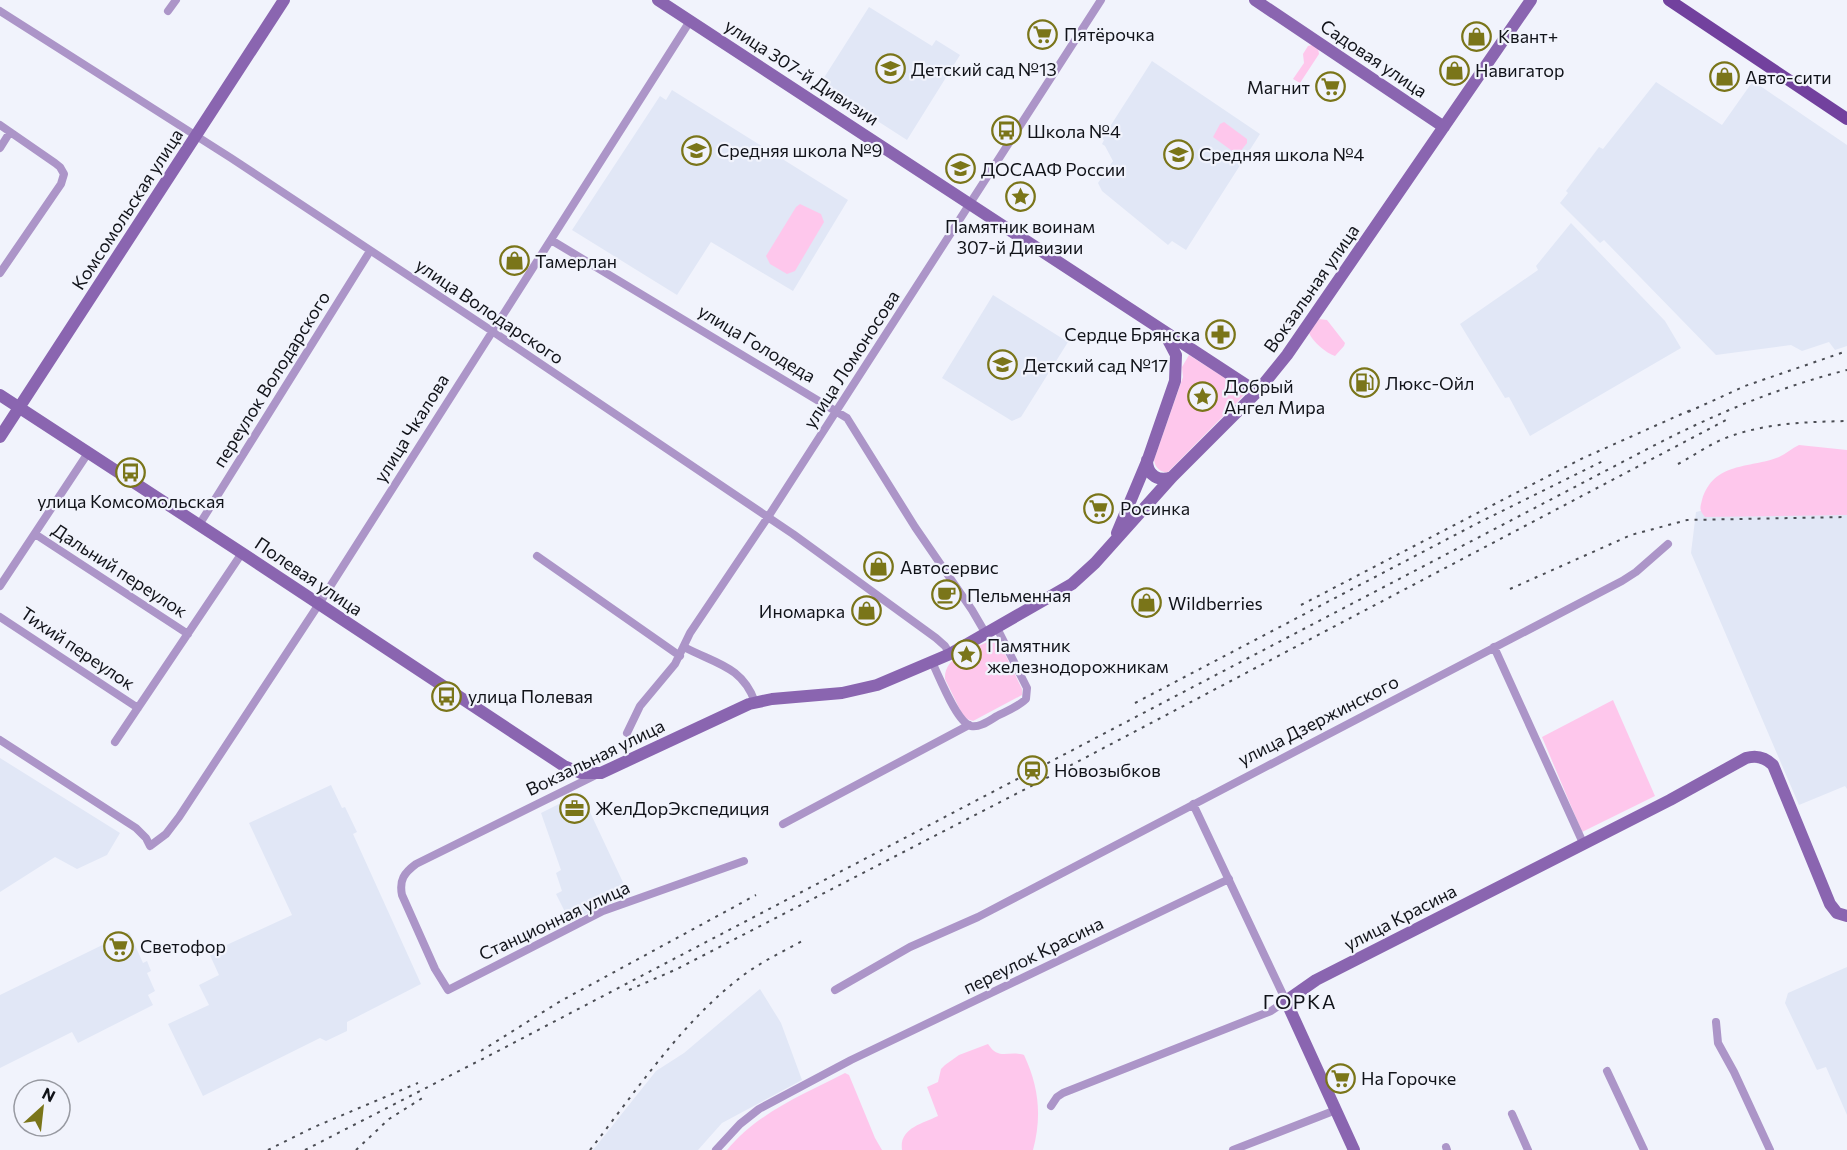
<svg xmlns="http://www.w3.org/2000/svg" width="1847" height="1150" font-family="Commissioner,sans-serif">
<rect width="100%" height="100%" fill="#f1f3fc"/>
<path fill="#e1e7f6" d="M869,7L932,46L936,40L960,55L907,140L820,84Z
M1152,61L1260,134L1186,250L1172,241L1168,245L1102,191L1098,183L1113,161L1105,146L1102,144L1104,140L1102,139Z
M1753,81L1847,145V346L1835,350L1829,342L1802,351L1791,345L1716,355L1604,240L1600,243L1560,203L1568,193L1566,191L1599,147L1603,149L1656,82L1722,125Z
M672,90L848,200L793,291L711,242L677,295L572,230L660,96L666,100Z
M1571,223L1665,321L1681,348L1530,436L1509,397L1505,398L1460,324L1538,270L1536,266Z
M993,295L1068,342L1021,417L1012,421L942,378Z
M1847,507V789L1845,786L1799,805L1691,553L1696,512L1709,509Z
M0,758L120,833L107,855L77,869L55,857L0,892Z
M331,785L342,808L345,807L357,832L353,834L421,984L347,1022V1031L326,1041L320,1038L203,1096L168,1024L209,1005L199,985L219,975L209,953L292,915L249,823Z
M581,793L628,893L570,922L556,894L562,891L556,873L561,870L541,813Z
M129,932L143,963L147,961L151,971L147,973L155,991L148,995L153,1005L78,1043L72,1032L0,1068V995Z
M1847,967V1115L1826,1067L1817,1070L1785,1003L1788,993Z
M760,989L781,1023L802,1080L722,1123L698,1150H593L656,1071L684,1053Z"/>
<path fill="#fec7ec" d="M1312,45L1318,48L1319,54L1300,83L1293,79L1304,63L1303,54L1308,46Z
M1224,122L1247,139V143L1239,153H1235L1213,137L1220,124Z
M800,204L821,214L824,222L795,271L787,274L770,264L766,256L796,207Z
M1319,319L1327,320L1345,343L1344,346L1335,356C1326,353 1313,342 1309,333Z
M1189,355L1242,389L1245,394L1168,472C1161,473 1155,468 1154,460L1183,377L1182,367Z
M1799,445L1847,450V515L1705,517C1699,510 1700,508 1702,500C1714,461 1749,469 1779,457C1786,454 1792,448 1799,445Z
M989,641H993L1000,644L1022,689V695L973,721L964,718L945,679C944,656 972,650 989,641Z
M1613,700L1655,796L1582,832L1542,737Z
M988,1044C999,1061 1008,1050 1024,1055C1039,1087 1042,1116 1033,1150H902C899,1128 922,1124 938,1116L927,1087L938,1082L941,1069L945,1065L959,1055Z
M845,1073L849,1075L875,1138L882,1150H727C757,1113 804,1094 845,1073Z"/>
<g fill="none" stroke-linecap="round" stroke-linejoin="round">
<path stroke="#ac95c8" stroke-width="8" d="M0,11L231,158L492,331L793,534L936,638L945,646L950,654
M168,11L176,0
M0,125L55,163L60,167L64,174L61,184L0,273
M0,148L10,132
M551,240L847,418L915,527L972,610L986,634
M199,525L370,251
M35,534L188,634
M537,556L680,656
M0,586L88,453
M0,617L138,708
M684,647C716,664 742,666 755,702
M1494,647L1584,845
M932,662C939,676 957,723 971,726C980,728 990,720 997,716C1007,711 1018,707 1026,699L1027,688L997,628
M627,733L640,706L675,664L690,633L768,517L1101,0
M0,740L136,828L146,838L150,846L166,834L179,817L319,604L690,21
M115,742L242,553
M598,774L416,864C404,873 399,880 402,895L435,969L448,990L603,911L744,861
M783,824L969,725
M835,990L910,947L978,917L1622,581L1636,572L1668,544
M1716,1022L1718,1043L1734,1072L1770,1150
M1607,1071L1644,1150
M1051,1106L1057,1097L1063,1093L1271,1011L1286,1001L1193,804
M1512,1114L1528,1150
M1446,1147L1447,1150
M716,1150L740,1124L759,1109L851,1060L1229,879
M1233,1150L1336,1110"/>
<path stroke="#8a65b0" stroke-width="12" d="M658,0L1257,392
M1255,0L1444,127
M0,395L242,553L564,766L581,773H601L749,704L772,699L842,693L877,685L950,654L1072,584L1095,563L1172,477L1257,392L1287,355L1531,0
M0,437L284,0
M1147,460C1147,476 1159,482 1172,477
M1117,533L1148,459L1175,381L1176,355L1166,336
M1354,1150L1286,1001L1316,980L1670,800L1746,758C1756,755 1765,757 1773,765L1830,904L1837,913L1847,916"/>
<path stroke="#72419e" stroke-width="12" d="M1669,0L1847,119"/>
<path stroke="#4b4d54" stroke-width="2" stroke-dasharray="3 6" stroke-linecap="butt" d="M1688,412L1745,386L1847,351
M1678,464C1693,456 1707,446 1723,439C1763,423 1805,422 1847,421
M1510,589L1631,535L1687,520L1847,517
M1301,605L1581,459L1695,408
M1135,703L1476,524L1605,460
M629,990L677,969L1041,781L1728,419
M481,1051L559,1002L756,895
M268,1150L312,1128L418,1083
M305,1150L500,1050L1653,446C1715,414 1779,387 1847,370
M356,1150L389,1119L424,1097
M590,1150C637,1090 683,1020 745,974C763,961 784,951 804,940"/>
</g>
<defs>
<symbol id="supermarket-ring" viewBox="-11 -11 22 22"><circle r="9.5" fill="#f1f3fc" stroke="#7a7519" stroke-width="1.5"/><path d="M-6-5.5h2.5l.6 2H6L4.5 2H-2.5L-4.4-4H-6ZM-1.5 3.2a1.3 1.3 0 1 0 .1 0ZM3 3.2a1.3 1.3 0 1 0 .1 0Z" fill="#7a7519"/></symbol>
<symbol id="shop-ring" viewBox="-11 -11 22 22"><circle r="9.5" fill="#f1f3fc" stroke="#7a7519" stroke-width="1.5"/><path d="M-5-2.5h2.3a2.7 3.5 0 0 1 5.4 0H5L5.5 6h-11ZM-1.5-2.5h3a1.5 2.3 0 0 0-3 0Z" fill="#7a7519"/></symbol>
<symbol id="school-ring" viewBox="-11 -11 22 22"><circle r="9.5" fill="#f1f3fc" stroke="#7a7519" stroke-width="1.5"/><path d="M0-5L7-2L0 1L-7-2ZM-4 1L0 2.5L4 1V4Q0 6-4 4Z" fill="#7a7519"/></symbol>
<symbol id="bus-ring" viewBox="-11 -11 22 22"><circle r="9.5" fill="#f1f3fc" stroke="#7a7519" stroke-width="1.5"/><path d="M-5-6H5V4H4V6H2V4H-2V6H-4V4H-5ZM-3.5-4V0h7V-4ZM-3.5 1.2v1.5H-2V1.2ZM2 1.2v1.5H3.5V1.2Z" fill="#7a7519"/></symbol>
<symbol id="sight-ring" viewBox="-11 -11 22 22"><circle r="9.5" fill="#f1f3fc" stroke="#7a7519" stroke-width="1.5"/><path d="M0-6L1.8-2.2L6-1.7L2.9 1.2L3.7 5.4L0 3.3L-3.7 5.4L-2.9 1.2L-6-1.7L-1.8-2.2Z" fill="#7a7519"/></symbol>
<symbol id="pharmacy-ring" viewBox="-11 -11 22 22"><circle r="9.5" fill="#f1f3fc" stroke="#7a7519" stroke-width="1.5"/><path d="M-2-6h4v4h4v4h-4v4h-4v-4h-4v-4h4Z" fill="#7a7519"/></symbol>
<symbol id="fuel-ring" viewBox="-11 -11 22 22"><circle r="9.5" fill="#f1f3fc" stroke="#7a7519" stroke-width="1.5"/><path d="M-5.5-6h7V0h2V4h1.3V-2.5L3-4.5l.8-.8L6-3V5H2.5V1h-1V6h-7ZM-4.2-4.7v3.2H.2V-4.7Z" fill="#7a7519"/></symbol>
<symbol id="cafe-ring" viewBox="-11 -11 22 22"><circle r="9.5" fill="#f1f3fc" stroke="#7a7519" stroke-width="1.5"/><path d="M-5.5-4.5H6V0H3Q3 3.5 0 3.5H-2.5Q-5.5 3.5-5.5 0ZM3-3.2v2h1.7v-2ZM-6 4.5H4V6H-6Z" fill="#7a7519"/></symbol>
<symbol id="station-ring" viewBox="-11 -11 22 22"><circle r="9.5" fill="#f1f3fc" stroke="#7a7519" stroke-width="1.5"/><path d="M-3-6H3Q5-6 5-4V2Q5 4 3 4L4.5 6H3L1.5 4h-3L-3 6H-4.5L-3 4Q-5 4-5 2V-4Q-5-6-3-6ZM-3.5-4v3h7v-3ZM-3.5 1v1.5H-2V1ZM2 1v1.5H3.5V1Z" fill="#7a7519"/></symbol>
<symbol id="office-ring" viewBox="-11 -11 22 22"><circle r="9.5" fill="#f1f3fc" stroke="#7a7519" stroke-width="1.5"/><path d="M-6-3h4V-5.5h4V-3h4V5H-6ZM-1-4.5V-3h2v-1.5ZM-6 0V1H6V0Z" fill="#7a7519"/></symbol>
</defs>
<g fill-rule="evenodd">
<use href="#supermarket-ring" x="1026" y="18" width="33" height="33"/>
<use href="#shop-ring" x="1460" y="20" width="33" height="33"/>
<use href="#school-ring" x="874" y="52" width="33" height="33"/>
<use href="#shop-ring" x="1438" y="54" width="33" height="33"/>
<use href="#shop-ring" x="1708" y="60" width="33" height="33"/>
<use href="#supermarket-ring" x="1314" y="70" width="33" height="33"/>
<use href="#bus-ring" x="990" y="114" width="33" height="33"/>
<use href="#school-ring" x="680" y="134" width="33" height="33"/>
<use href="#school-ring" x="1162" y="138" width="33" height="33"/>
<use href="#school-ring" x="944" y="152" width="33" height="33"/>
<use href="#sight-ring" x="1004" y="180" width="33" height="33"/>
<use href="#shop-ring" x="498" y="244" width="33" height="33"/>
<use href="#pharmacy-ring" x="1204" y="318" width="33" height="33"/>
<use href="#school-ring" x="986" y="348" width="33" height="33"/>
<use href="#fuel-ring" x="1348" y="366" width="33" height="33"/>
<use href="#sight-ring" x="1186" y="380" width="33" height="33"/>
<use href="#bus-ring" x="114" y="456" width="33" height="33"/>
<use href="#supermarket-ring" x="1082" y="492" width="33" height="33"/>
<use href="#shop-ring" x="862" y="550" width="33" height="33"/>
<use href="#cafe-ring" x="930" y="578" width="33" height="33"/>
<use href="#shop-ring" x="1130" y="586" width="33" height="33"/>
<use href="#shop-ring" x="850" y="594" width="33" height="33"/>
<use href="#sight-ring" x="950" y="638" width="33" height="33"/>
<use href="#bus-ring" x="430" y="680" width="33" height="33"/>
<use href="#station-ring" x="1016" y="754" width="33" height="33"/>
<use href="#office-ring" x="558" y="792" width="33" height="33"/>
<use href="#supermarket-ring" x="102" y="930" width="33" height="33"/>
<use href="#supermarket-ring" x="1324" y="1062" width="33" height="33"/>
</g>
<g text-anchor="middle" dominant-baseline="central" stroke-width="4.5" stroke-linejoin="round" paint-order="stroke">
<g font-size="18" fill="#111319" stroke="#f1f3fc" text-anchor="start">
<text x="1064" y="34">Пятёрочка</text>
<text x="1498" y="36">Квант+</text>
<text x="911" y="69">Детский сад №13</text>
<text x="1475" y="70">Навигатор</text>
<text x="1745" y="77">Авто-сити</text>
<text x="1310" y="87" text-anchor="end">Магнит</text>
<text x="1027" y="131">Школа №4</text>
<text x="717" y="150">Средняя школа №9</text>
<text x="1199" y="154">Средняя школа №4</text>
<text x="981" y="169">ДОСААФ России</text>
<text x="1020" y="226" text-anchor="middle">Памятник воинам<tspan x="1020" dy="21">307-й Дивизии</tspan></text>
<text x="535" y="261">Тамерлан</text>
<text x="1200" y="334" text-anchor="end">Сердце Брянска</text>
<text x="1023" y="365">Детский сад №17</text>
<text x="1385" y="383">Люкс-Ойл</text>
<text x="1224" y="386">Добрый<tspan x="1224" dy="21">Ангел Мира</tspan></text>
<text x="131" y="501" text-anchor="middle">улица Комсомольская</text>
<text x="1120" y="508">Росинка</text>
<text x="900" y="567">Автосервис</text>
<text x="967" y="595">Пельменная</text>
<text x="1168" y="603">Wildberries</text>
<text x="845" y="611" text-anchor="end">Иномарка</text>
<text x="987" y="645">Памятник<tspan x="987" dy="21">железнодорожникам</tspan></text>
<text x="468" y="696">улица Полевая</text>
<text x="1054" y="770">Новозыбков</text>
<text x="595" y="808">ЖелДорЭкспедиция</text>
<text x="140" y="946">Светофор</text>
<text x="1361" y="1078">На Горочке</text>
</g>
<g font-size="18" fill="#111319" stroke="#f1f3fc">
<text transform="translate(1374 58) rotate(34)">Садовая улица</text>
<text transform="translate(802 72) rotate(33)">улица 307-й Дивизии</text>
<text transform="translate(127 209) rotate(-57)">Комсомольская улица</text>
<text transform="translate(1311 288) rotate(-55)">Вокзальная улица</text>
<text transform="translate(490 311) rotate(34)">улица Володарского</text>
<text transform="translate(757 343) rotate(31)">улица Голодеда</text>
<text transform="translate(851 359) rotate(-57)">улица Ломоносова</text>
<text transform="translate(271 379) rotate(-58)">переулок Володарского</text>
<text transform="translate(411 428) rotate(-58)">улица Чкалова</text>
<text transform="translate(120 570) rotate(33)">Дальний переулок</text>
<text transform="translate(309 576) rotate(34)">Полевая улица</text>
<text transform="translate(78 648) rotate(34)">Тихий переулок</text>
<text transform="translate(1318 720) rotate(-27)">улица Дзержинского</text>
<text transform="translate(595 757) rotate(-26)">Вокзальная улица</text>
<text transform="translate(1400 917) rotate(-27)">улица Красина</text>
<text transform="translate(554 920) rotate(-25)">Станционная улица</text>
<text transform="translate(1033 955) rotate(-26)">переулок Красина</text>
</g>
<g font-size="20" letter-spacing="1.5" fill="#111319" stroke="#f1f3fc">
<text x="1300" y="1001">ГОРКА</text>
</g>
</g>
<g transform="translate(42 1108) rotate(27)"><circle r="28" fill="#f1f3fc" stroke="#9799a1" stroke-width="1.5"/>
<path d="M0-4.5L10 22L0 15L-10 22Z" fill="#7a7519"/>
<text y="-9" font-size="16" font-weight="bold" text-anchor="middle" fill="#111319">N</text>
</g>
</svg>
